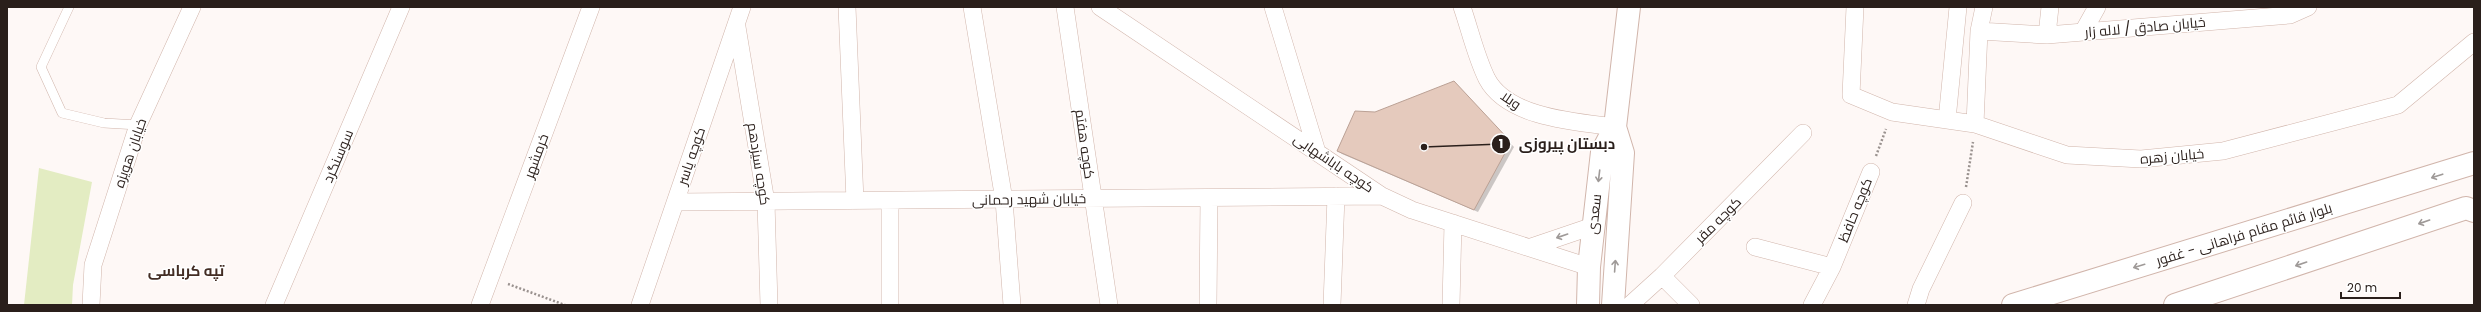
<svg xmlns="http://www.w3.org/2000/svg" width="2481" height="312" font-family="Poppins,Cairo,sans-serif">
<rect width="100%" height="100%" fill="#fef8f6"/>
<path fill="#e3ecc2" d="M39,168L92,182L73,285L72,305H24Z"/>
<path fill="#0003" d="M1454,82L1514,147L1478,212L1342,154L1338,151L1375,113Z"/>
<path fill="#e5cabd" stroke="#bba195" d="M1454,81L1511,142L1474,210L1337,151L1355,111L1375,112Z"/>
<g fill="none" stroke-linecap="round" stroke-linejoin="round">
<defs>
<path id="lane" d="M69,7L41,67L62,113L104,123L138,125"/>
<path id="street" d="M847,7L855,201
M972,7L1004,200L1012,305
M1065,7L1109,305
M1100,7L1382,196L1412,210L1589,267
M1273,7L1317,152
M1462,7C1470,30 1476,57 1487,79C1508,118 1576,122 1615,127
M1855,7L1851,95L1892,112L1975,124L2067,155L2141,159L2223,151L2398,105L2474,42
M737,27L766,202L769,305
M1979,31L2047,35L2290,15L2308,7
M2083,32L2097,7
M2047,35L2050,7
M1947,120L1958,7
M1975,124L1979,31L1984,7
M890,201V305
M676,202L1382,196
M1531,247L1593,226
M1755,247L1832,267
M1662,276L1691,305
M91,305L93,265L138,125L192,7
M274,305L401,7
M480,305L591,7
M640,305L742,7
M1208,305L1209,198
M1332,305L1336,196
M1451,305L1453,223
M1630,305L1662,276L1803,133
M1812,305L1832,267L1871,172
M1916,305L1921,289L1963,203"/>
<path id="secondary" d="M1588,305L1589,267L1602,152L1615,127L1629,7
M1613,305L1623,153L1615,127
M2013,305L2474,163
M2175,305L2466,208L2474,211"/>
</defs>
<use href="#lane" stroke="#d1b5ab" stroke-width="10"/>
<use href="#street" stroke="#d1b5ab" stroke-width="18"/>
<use href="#secondary" stroke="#d1b5ab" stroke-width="24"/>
<path stroke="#9a928f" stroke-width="2.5" stroke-dasharray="2 2" stroke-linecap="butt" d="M1876,156L1886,129
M1966,187L1973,142
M508,284L565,305"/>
<use href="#lane" stroke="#fff" stroke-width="9"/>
<use href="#street" stroke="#fff" stroke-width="17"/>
<use href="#secondary" stroke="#fff" stroke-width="22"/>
</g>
<defs><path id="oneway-shaft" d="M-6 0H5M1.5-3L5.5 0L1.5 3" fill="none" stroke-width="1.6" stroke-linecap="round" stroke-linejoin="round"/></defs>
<g stroke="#9f9a98">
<use href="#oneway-shaft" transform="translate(1599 176) rotate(97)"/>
<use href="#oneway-shaft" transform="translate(2437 176) rotate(162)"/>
<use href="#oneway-shaft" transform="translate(2424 222) rotate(161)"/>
<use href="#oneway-shaft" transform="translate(1562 236) rotate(161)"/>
<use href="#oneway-shaft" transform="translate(2301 264) rotate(161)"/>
<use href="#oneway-shaft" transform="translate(1615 266) rotate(-86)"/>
<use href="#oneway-shaft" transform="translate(2139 266) rotate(163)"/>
</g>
<g text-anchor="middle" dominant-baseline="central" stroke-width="3" stroke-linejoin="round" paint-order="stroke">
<g font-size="14" fill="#2a1f1b" stroke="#fff">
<text transform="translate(2145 27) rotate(-5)">خیابان صادق / لاله زار</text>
<text transform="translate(1511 100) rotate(34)">ویلا</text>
<text transform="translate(1085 144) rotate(82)">کوچه هفتم</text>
<text transform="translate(130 153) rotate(-71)">خیابان هویزه</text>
<text transform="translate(338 156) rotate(-67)">سوسنگرد</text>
<text transform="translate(536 156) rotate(-70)">خرمشهر</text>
<text transform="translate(691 156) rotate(-71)">کوچه یاسر</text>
<text transform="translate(2172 156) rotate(-5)">خیابان زهره</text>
<text transform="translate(1334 163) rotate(34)">کوچه باباشهابی</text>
<text transform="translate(759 164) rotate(81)">کوچه سیزدهم</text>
<text transform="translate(1029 199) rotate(-1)">خیابان شهید رحمانی</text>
<text transform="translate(1855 210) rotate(-68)">کوچه حافظ</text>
<text transform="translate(1594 214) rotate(-84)">سعدی</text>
<text transform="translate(1718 220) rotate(-45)">کوچه مقر</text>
<text transform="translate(2244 234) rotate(-17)">بلوار قائم مقام فراهانی - غفور</text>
</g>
<g font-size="15" font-weight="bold" fill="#432d24" stroke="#fff">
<text x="186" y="270">تپه کرباسی</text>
</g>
</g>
<path fill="none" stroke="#2a1f1b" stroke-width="1.5" d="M1424 147L1501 144"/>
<g fill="#2a1f1b" stroke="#fff" stroke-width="1.5">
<circle cx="1424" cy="147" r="4"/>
<circle cx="1501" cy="144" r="10"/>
</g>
<g font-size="12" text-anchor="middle" font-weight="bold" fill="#fff">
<text x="1501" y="148">1</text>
</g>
<g font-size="15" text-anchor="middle" font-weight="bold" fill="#2a1f1b" stroke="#fff" stroke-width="3" stroke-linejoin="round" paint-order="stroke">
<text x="1567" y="149">دبستان پیروزی</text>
</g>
<rect width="2481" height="312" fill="none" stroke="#2a1f1b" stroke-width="16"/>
<path d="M2341 292v6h59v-6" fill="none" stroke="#2a1f1b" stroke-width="2"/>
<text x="2347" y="292" font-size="12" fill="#2a1f1b" stroke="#ffffff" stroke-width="3" paint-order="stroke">20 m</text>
</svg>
